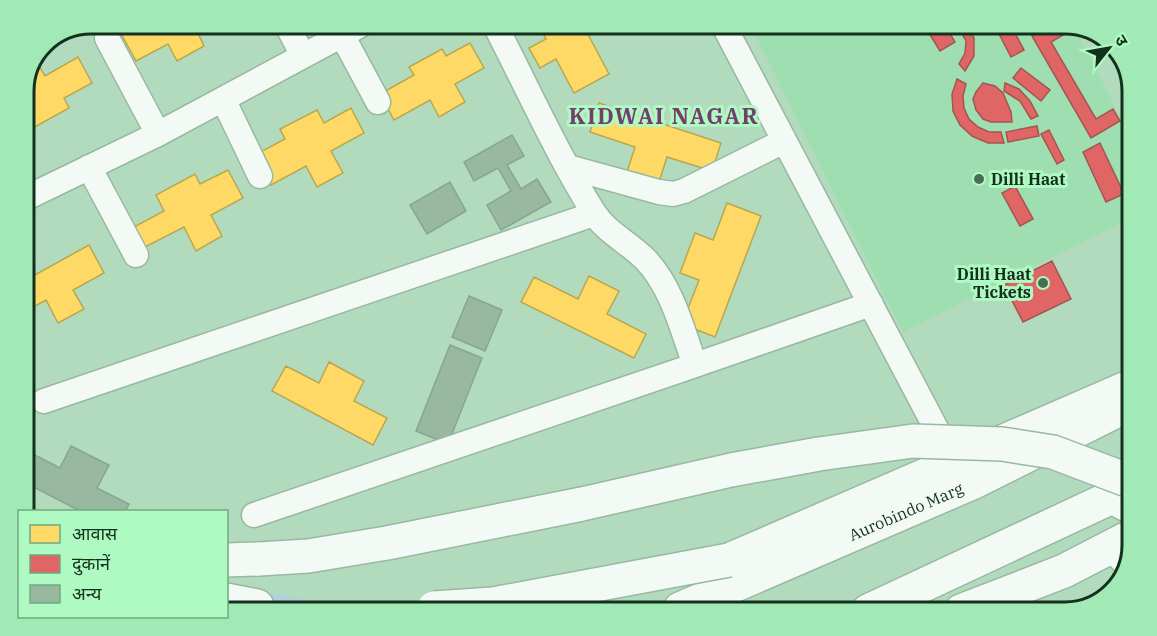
<svg xmlns="http://www.w3.org/2000/svg" width="1157" height="636" font-family="'IBM Plex Serif','Noto Sans Devanagari',serif">
<rect width="100%" height="100%" fill="#b2dbbd"/>
<path fill="#9fdeb0" d="M752,29L1091,31L1080,37L1132,141L1131,218L903,332Z"/>
<path fill="#b3cedf" d="M227,587L354,607L227,606Z"/>
<path fill="#ffd966" stroke="#b8a750" stroke-width="1.5" d="M126,24L204,25L196,29L204,46L177,61L168,44L136,61L118,28Z
M540,27H584L609,74L574,93L556,59L540,68L529,48L546,39Z
M470,43L484,68L455,84L465,102L439,117L430,100L394,120L380,94L414,75L409,67L442,49L446,56Z
M78,57L92,83L64,98L69,108L33,128L28,119L24,121V87L36,61L45,76Z
M599,103L721,143L712,171L667,157L659,182L627,172L635,147L590,132Z
M351,108L364,133L331,151L343,173L317,187L306,166L271,185L255,155L285,139L280,129L317,110L324,123Z
M228,170L243,198L211,215L222,236L196,251L184,227L145,247L134,227L164,211L156,195L195,174L200,184Z
M727,203L761,216L715,337L682,324L699,280L680,273L695,233L713,240Z
M89,245L104,273L73,290L84,309L58,323L46,300L24,312V281Z
M589,276L619,291L607,314L646,334L634,358L521,302L534,277L578,299Z
M329,362L364,381L354,401L387,418L373,445L272,391L286,366L319,383Z"/>
<path fill="#e06666" stroke="#a25650" stroke-width="1.5" d="M927,30H948L955,42L940,51Z
M960,30H970L974,38V56L965,71L959,64L965,53L966,41Z
M997,30L1014,31L1024,50L1011,57Z
M1041,31H1070L1051,42L1096,119L1113,109L1120,121L1091,138L1032,36Z
M1021,68L1050,90L1041,101L1013,78Z
M957,79L966,84L963,96L964,108L969,119L978,127L989,132H1001L1004,143H988L972,136L960,125L953,111L952,94Z
M983,83L995,86L1003,93L1011,112L1012,122H991L983,119L976,110L973,99L976,92Z
M1005,83L1019,89L1030,101L1038,116L1031,119L1020,101L1004,91Z
M1037,126L1039,136L1008,142L1006,132Z
M1049,130L1064,160L1057,164L1041,134Z
M1100,143L1124,194L1106,202L1083,152Z
M1015,186L1033,219L1020,226L1002,193Z
M1052,261L1071,299L1023,322L1004,285Z"/>
<path fill="#98b8a0" stroke="#86a68f" stroke-width="1.5" d="M512,135L524,156L507,165L521,189L537,179L551,202L501,230L487,205L511,191L498,168L474,181L464,162Z
M450,182L466,211L427,234L410,205Z
M469,296L502,310L485,351L452,337Z
M450,345L482,358L448,444L416,431Z
M71,446L109,465L97,488L129,504L125,512H82L24,482V466L31,453L60,468Z"/>
<g fill="none" stroke-linecap="round" stroke-linejoin="round">
<defs>
<path id="street" d="M287,25L303,56
M496,27C528,89 557,154 594,213C607,233 628,242 645,259C672,287 682,329 695,365
M725,28L949,453
M342,35L378,102
M107,38L158,134
M223,99L260,176
M89,167L136,255
M568,167L659,192L673,194L684,191L784,141
M24,199L158,134L359,26
M44,401L594,214
M254,515L678,371L871,304
M1109,548L1126,564"/>
<path id="primary" d="M729,560L1129,387
M226,600L257,606
M961,611L1064,571L1126,539"/>
<g id="highway">
<path d="M226,560L259,559"/>
<path id="s1" d="M680,609L974,482L1128,405"/>
<path d="M868,611L1112,497L1127,505"/>
</g>
</defs>
<use href="#street" stroke="#98b8a1" stroke-width="27"/>
<use href="#primary" stroke="#98b8a1" stroke-width="36"/>
<use href="#highway" stroke="#98b8a1" stroke-width="36"/>
<use href="#street" stroke="#f3faf5" stroke-width="24"/>
<use href="#primary" stroke="#f3faf5" stroke-width="33"/>
<use href="#highway" stroke="#f3faf5" stroke-width="33"/>
<defs>
<path id="primary-bridge" d="M434,608L493,604L729,560"/>
<path id="highway-bridge" d="M259,559L308,556L387,543L582,504L731,470L819,454L913,441L1002,444L1053,452L1127,480"/>
</defs>
<use href="#primary-bridge" stroke="#98b8a1" stroke-width="36" stroke-linecap="butt"/>
<use href="#highway-bridge" stroke="#98b8a1" stroke-width="36" stroke-linecap="butt"/>
<use href="#primary-bridge" stroke="#f3faf5" stroke-width="33"/>
<use href="#highway-bridge" stroke="#f3faf5" stroke-width="33"/>
</g>
<g fill="#4b6c54" stroke="#aefac2" stroke-width="2">
<circle cx="979" cy="179" r="6"/>
<circle cx="1043" cy="283" r="6"/>
</g>
<g text-anchor="middle" dominant-baseline="central" stroke-width="6" stroke-linejoin="round" paint-order="stroke">
<g font-size="16" font-weight="bold" fill="#13311c" stroke="#aefac2" text-anchor="start">
<text x="991" y="179">Dilli Haat</text>
<text x="1031" y="274" text-anchor="end">Dilli Haat<tspan x="1031" dy="18">Tickets</tspan></text>
</g>
<g font-size="16" fill="#13311c" stroke="#aefac2">
<text stroke="none"><textPath href="#s1" startOffset="246">Aurobindo Marg</textPath></text>
</g>
<g font-size="22" font-weight="bold" letter-spacing="1.5" fill="#733d6d" stroke="#aefac2">
<text x="664" y="115">KIDWAI NAGAR</text>
</g>
</g>
<path d="M0 0H1157V636H0ZM91 34H1065A57 57 0 0 1 1122 91V545A57 57 0 0 1 1065 602H91A57 57 0 0 1 34 545V91A57 57 0 0 1 91 34Z" fill="#a2eab5" fill-rule="evenodd"/>
<path fill="none" stroke="#13311c" stroke-width="3" d="M91 34H1065A57 57 0 0 1 1122 91V545A57 57 0 0 1 1065 602H91A57 57 0 0 1 34 545V91A57 57 0 0 1 91 34Z"/>
<rect x="18" y="510" width="210" height="108" fill="#aefac2" stroke="#70aa80" stroke-width="1.5"/>
<rect x="30" y="525" width="30" height="18" fill="#ffd966" stroke="#70aa80" stroke-width="1.5"/>
<text x="72" y="540" font-size="18" fill="#13311c">आवास</text>
<rect x="30" y="555" width="30" height="18" fill="#e06666" stroke="#70aa80" stroke-width="1.5"/>
<text x="72" y="570" font-size="18" fill="#13311c">दुकानें</text>
<rect x="30" y="585" width="30" height="18" fill="#98b8a0" stroke="#70aa80" stroke-width="1.5"/>
<text x="72" y="600" font-size="18" fill="#13311c">अन्य</text>
<g transform="translate(1109 48) rotate(59)" stroke="#aefac2" stroke-width="4.5" paint-order="stroke">
<path d="M0-4.5L10 22L0 15L-10 22Z" fill="#13311c"/>
<text y="-9" font-size="16" font-weight="bold" text-anchor="middle" fill="#13311c">उ</text>
</g>
</svg>
